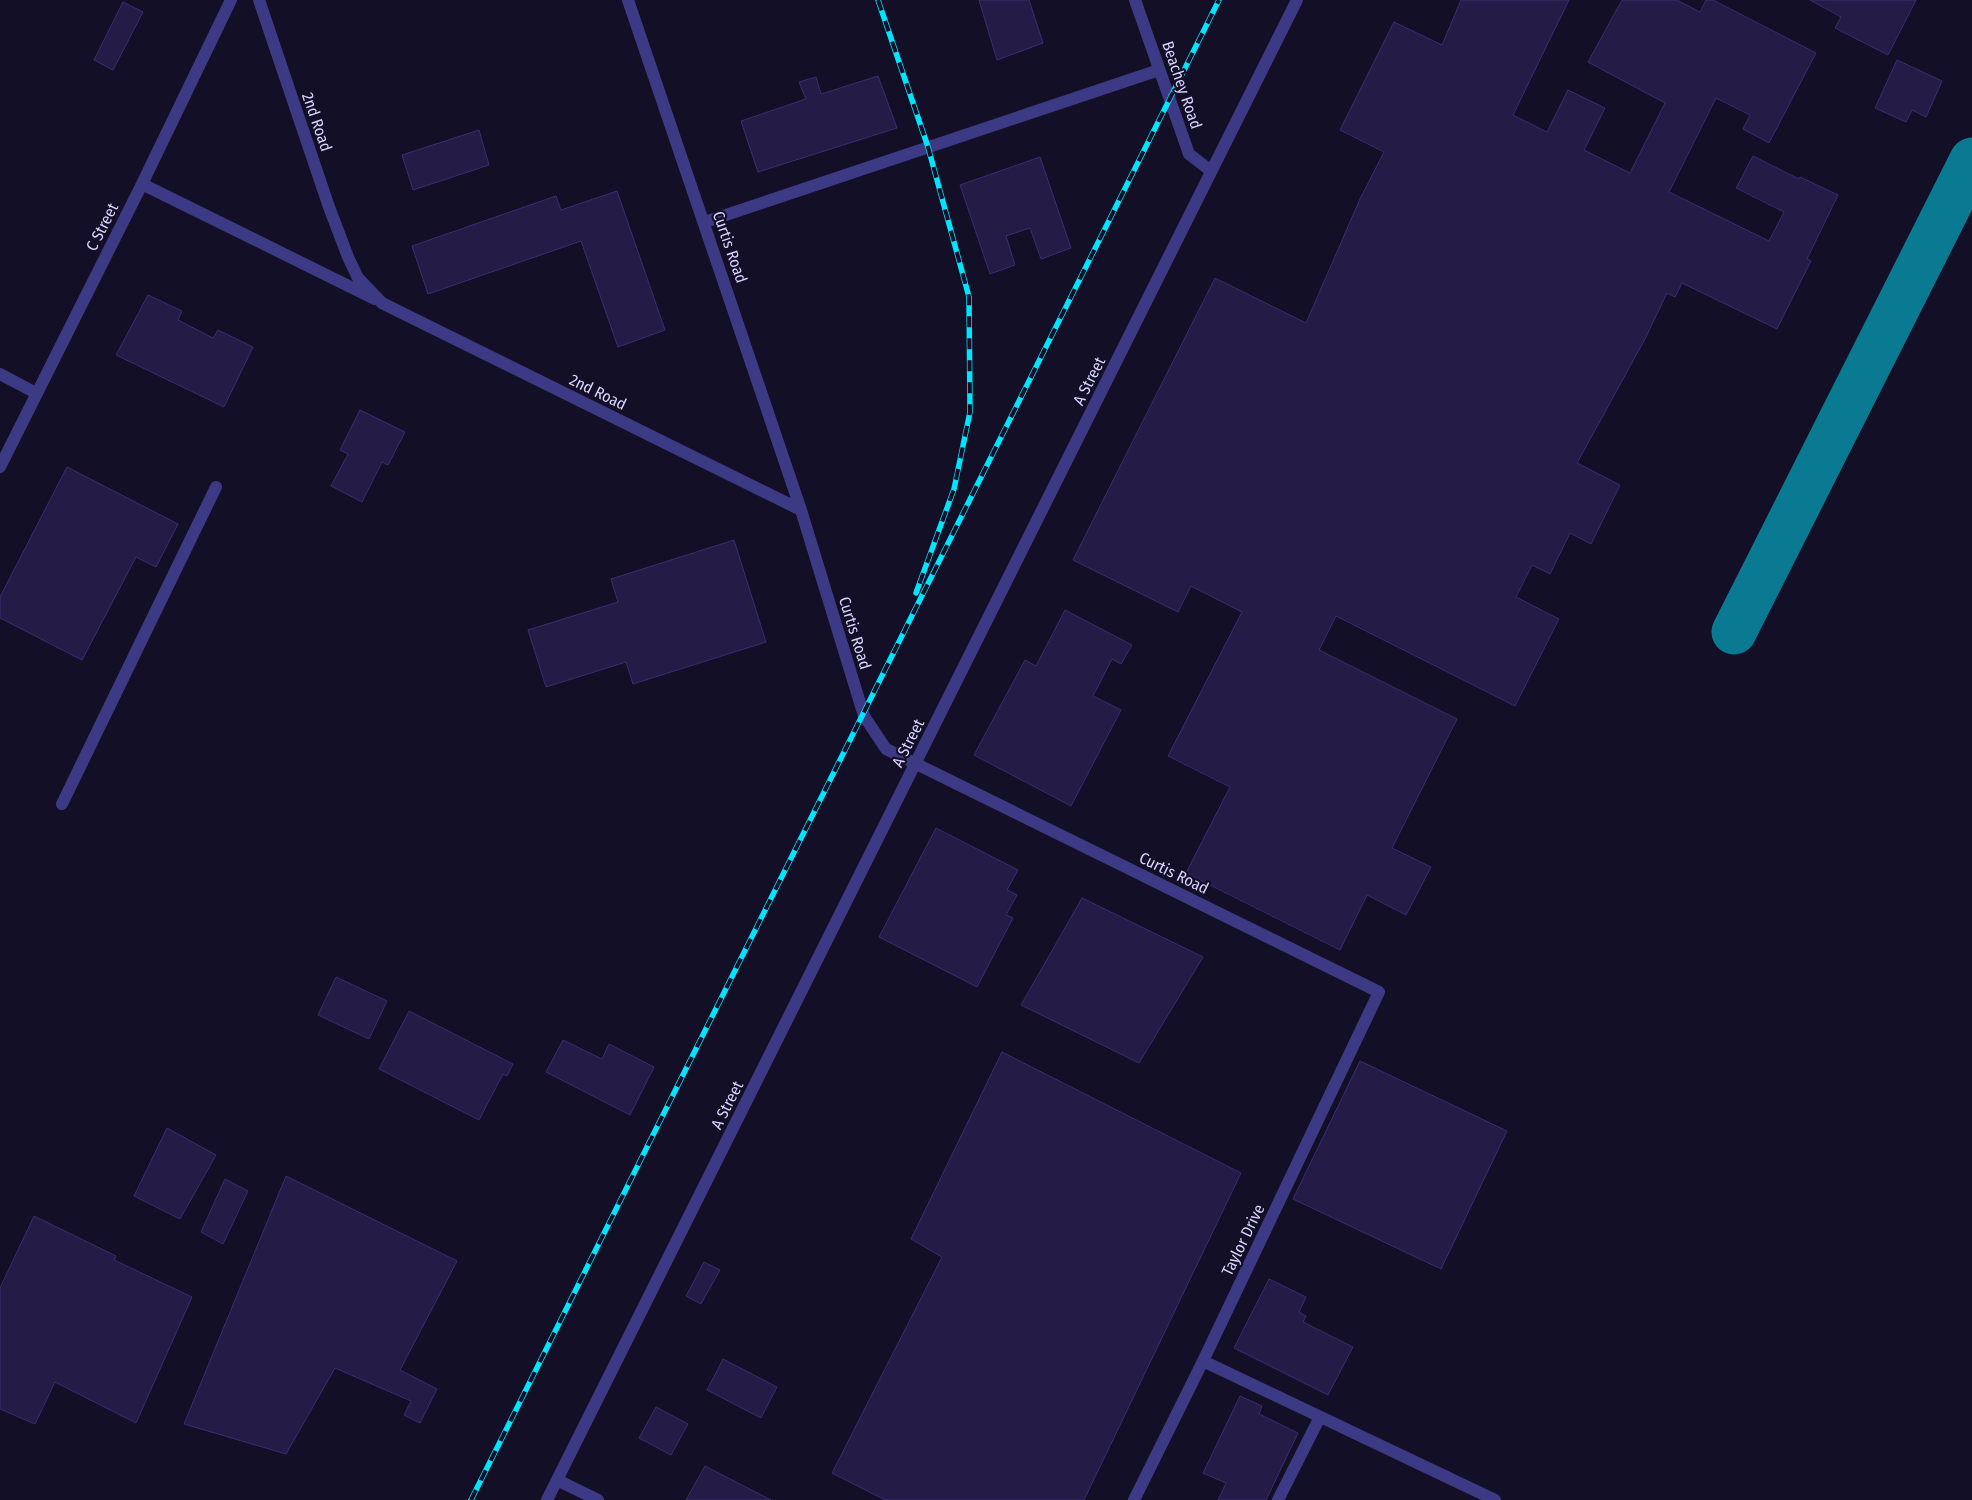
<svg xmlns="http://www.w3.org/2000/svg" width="1972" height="1500" font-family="'Fira Sans Condensed',sans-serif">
<rect width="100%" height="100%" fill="#130f26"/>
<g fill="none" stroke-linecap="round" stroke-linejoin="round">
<path stroke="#0a7a92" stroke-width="45" d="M1734,632L1972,160"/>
</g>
<path fill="#241b47" stroke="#3b2d73" d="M979,0H1029L1043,43L997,60Z
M1461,0H1569L1513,115L1547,132L1568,90L1605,108L1584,150L1630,173L1665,103L1588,62L1622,0H1677L1700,12L1706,0H1713L1816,53L1769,143L1743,129L1750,115L1716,98L1669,192L1769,241L1784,212L1736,188L1753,156L1799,179L1800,177L1838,195L1807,259L1811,261L1777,329L1682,283L1675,297L1667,293L1645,339L1577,463L1620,485L1591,544L1570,533L1550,574L1532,565L1516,597L1559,619L1515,706L1336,616L1319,650L1457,719L1392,848L1431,867L1406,915L1367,895L1340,950L1186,873L1230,787L1168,756L1242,612L1191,586L1178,612L1073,560L1215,278L1306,323L1360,199L1384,152L1340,130L1394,22L1442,45Z
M1810,0H1916L1888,55L1835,28L1841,17Z
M123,2L143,12L113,70L94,60Z
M1897,60L1942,81L1926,117L1912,110L1906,122L1875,108Z
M878,76L897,128L758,172L741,121L806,99L799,82L816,77L821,94Z
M479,130L489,165L413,190L402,155Z
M1040,157L1071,248L1041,259L1030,228L1006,236L1015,265L990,274L960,185Z
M617,191L665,330L618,347L581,241L428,294L412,246L556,196L561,210Z
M148,295L182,311L178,320L213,338L218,330L253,347L224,407L116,355Z
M360,410L405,432L388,465L382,462L362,502L331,486L348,454L340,450Z
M67,467L178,524L156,567L136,557L82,660L0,618V597Z
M734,540L766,642L633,684L626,662L546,687L528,630L618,602L611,579Z
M1065,610L1132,645L1121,664L1112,659L1093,696L1121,710L1071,806L974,755L1025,660L1036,666Z
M936,828L1018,870L1007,890L1017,895L1006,915L1013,918L977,987L879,937Z
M1082,898L1203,957L1139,1063L1021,1005Z
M336,977L387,1001L369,1039L318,1015Z
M409,1011L513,1064L507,1076L503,1074L479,1120L379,1069Z
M563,1040L602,1059L609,1044L654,1067L630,1115L546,1072Z
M1002,1052L1241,1173L1084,1500H885L832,1473L942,1257L911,1239Z
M1360,1061L1507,1131L1441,1269L1293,1199Z
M167,1128L216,1155L180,1219L134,1196Z
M286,1176L457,1261L400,1370L437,1389L420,1423L404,1415L411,1401L335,1368L286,1454L184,1424Z
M225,1179L248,1191L223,1244L201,1232Z
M34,1216L116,1256L114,1260L192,1297L136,1423L55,1382L35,1424L0,1409V1288Z
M704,1262L720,1270L701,1304L686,1296Z
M1269,1279L1306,1297L1299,1312L1306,1316L1303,1322L1353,1347L1328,1395L1234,1348Z
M723,1359L777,1387L761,1418L707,1390Z
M1240,1396L1262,1406L1259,1414L1298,1433L1266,1500H1218L1226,1483L1203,1473Z
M656,1407L688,1424L671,1455L639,1438Z
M705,1466L771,1500H686Z"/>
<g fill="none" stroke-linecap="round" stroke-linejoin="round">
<path stroke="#3d3a85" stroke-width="12" d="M259,0L329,207L348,257L358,278L382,303L801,510
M628,0L801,510L864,716L886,749L1379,992L1203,1361L1134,1500
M1135,0L1189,154L1211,171
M142,184L375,299
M705,222L1159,70
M0,374L36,393
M0,467L142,184L231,0
M62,804L216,487
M1203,1361L1495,1500
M557,1480L598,1500
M547,1500L1297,0
M1278,1500L1320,1417"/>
<defs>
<path id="rail" d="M878,0L928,147L969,297L970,412L954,489L916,593
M471,1500L1219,0"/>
</defs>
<use href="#rail" stroke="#00e5ff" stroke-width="5.5"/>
<use href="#rail" stroke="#130f26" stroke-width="4" stroke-dasharray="11" stroke-linecap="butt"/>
</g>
<g text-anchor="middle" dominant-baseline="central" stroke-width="4.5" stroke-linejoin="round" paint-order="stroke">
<g font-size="16" fill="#d9d4ff" stroke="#130f26">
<text transform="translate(1182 85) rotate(71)">Beachey Road</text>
<text transform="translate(317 122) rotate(71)">2nd Road</text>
<text transform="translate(102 227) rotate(-63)">C Street</text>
<text transform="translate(730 247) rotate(71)">Curtis Road</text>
<text transform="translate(1089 381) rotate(-63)">A Street</text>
<text transform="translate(598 392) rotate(26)">2nd Road</text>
<text transform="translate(855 633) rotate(73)">Curtis Road</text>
<text transform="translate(908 743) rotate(-63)">A Street</text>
<text transform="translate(1174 873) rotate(26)">Curtis Road</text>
<text transform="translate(727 1105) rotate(-63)">A Street</text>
<text transform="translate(1243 1240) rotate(-64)">Taylor Drive</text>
</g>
</g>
</svg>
